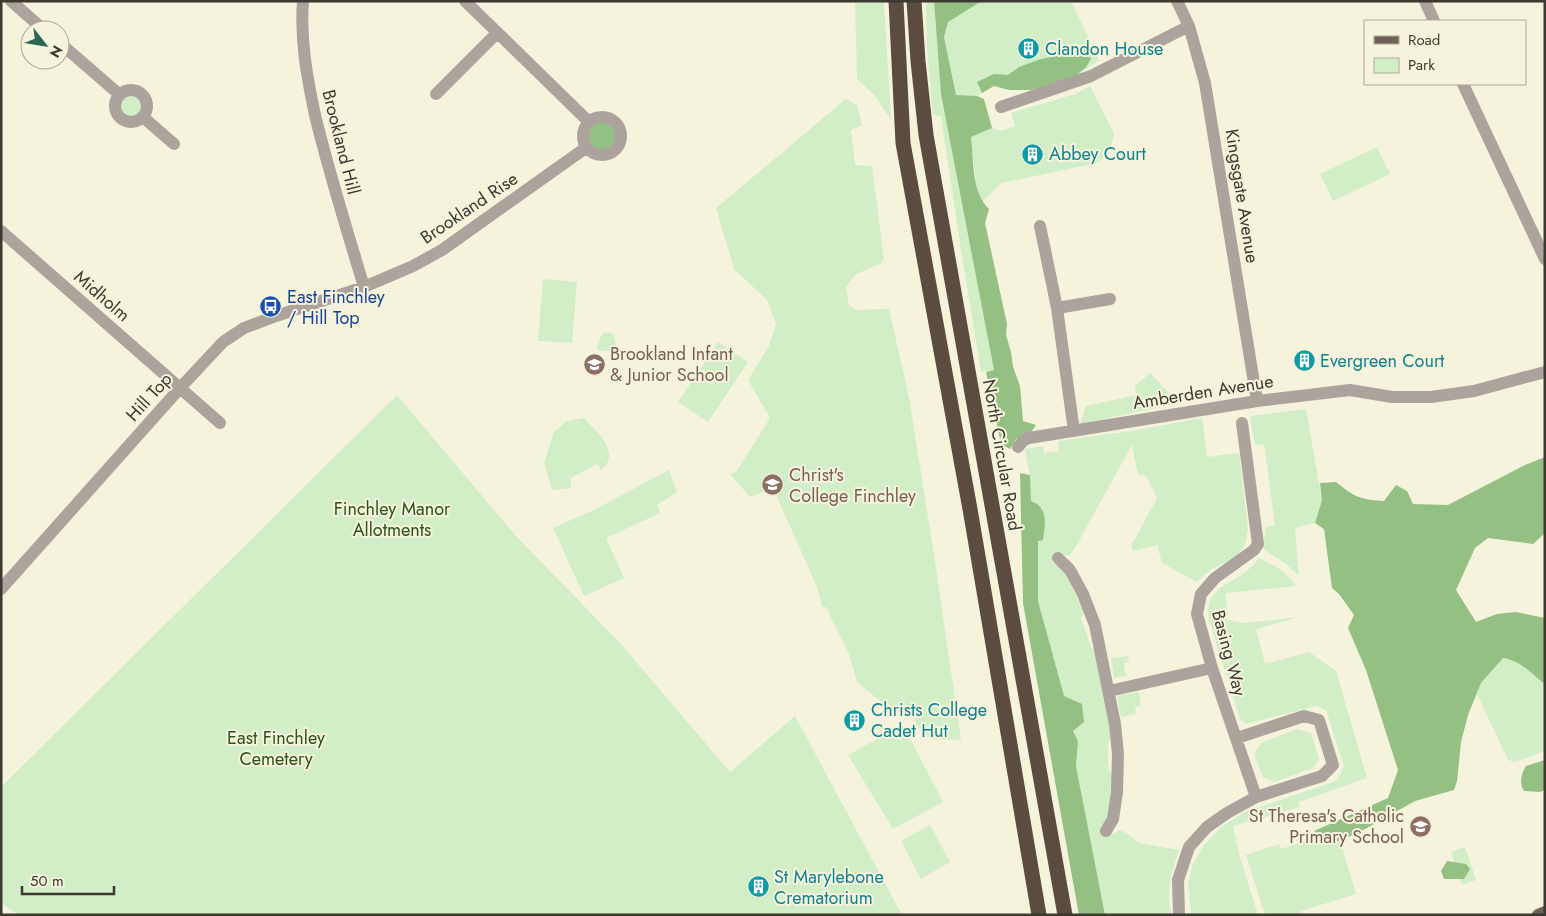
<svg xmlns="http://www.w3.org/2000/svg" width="1546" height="916" font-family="Jost,sans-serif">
<rect width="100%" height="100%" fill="#f6f3dc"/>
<path fill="#d1eec7" d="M855,1H884L891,120L875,96L857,79Z
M926,1H934L941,94L994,370L981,372L962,256L941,117L933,114L927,50Z
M982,1H1071L1099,60L1072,79L1031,90H1009L994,86L977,96L956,95L944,37L948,22Z
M1090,86L1114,133L1112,144L1103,158L1097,163L1001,183L982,202L976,184L971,137L992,128L1001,131L1015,126L1011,113L1075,94Z
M120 106a11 11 0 1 1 22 0a11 11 0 1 1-22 0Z
M846,99L857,105L862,125L851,130L855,165L872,166L884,259L882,263L856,274L846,287L849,305L856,310L889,309L909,397L936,568L961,740L930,739L916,724L912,706L895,713L857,682L849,654L826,607H822L817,587L773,488L750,497L730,474L736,472L770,418L748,380L769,346L776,324L767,300L734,269L716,208Z
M1377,147L1390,174L1333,201L1320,174Z
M543,279L577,282L572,343L538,341Z
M611,332L615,338L616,347C612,351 602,352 598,350L597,346L600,341V338L604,333Z
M718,342L748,362L708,422L678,402Z
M1150,373L1168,392L1170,405L1080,424L1086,406L1136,395L1135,386Z
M397,395L515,535L620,643L730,772L795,716L902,915H18L1,903V787Z
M1306,409L1322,500L1315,523L1295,528L1299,576L1286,564L1263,549L1266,527L1275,525L1264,444L1255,445L1250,416Z
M584,418C597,432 622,453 601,470L597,464L571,478V488L552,490L544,463L554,432L567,421Z
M1202,418L1207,457L1239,453L1248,529L1245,545L1235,558L1210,570L1197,582L1162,563L1157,545L1133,551L1131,546L1157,498L1146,476L1138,474L1132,445L1075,548L1069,556L1058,553L1052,562L1064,570L1084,612L1081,618L1091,647L1095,652L1112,736L1108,744V769L1114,776L1109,817L1100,832L1108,836L1120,830L1129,835L1139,843L1179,850C1172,871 1165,893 1172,915H1105L1076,766L1078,741L1073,731L1038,601L1037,540L1031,501L1030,475L1025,449L1043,446L1044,453L1059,451L1058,441L1131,431Z
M669,470L677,492L657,505L660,513L606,538L624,578L584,596L553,528L594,510Z
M1259,558C1273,565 1287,571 1296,586L1226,593L1227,620L1244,623L1299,617L1256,629L1265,664L1309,652L1336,671L1367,778L1299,802L1300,807L1233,826L1239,854L1258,915H1191L1188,883L1193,864L1204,845L1221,827L1245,812L1336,781L1344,767L1326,710L1316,706L1246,724L1240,719L1209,620C1202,582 1243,584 1259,558Z
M1128,656L1129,662L1124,663L1126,676L1114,678L1111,658Z
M1503,658C1524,663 1529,672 1545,684V751L1515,762L1508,760L1477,694L1481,683Z
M1139,692L1141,706L1135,707L1136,714L1121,717L1117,696Z
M903,725L943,802L893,829L848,755Z
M1297,729L1311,733L1319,759L1313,768L1274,782L1263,777L1254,754L1261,743Z
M930,825L950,862L921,879L901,841Z
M1337,831L1356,894L1301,911L1302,915H1265L1246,855L1279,844L1281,849Z
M1465,847L1476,880L1462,885L1451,852Z"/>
<path fill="#94c084" d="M934,1H982L948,22L944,37L956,95L977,96L984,99L992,128L971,137C974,161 971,191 989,209L985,223L1007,324L1006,335L1011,352L1013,367L1020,386L1023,421L1036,425L1031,432L1016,439L1010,449L1001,444L986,372L994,370L941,94Z
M1076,48L1086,49L1091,59L1086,67L1072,79L1031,90H1009L994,86L982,93L977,82L994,74L1008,75L1019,67L1041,59L1071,53Z
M589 136a14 14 0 1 1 28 0a14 14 0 1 1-28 0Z
M1545,457V533L1533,544L1488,538L1475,548L1456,590L1476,622L1497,614L1516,612L1545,618V684C1529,672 1523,662 1503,658L1481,683L1468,715L1461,742L1457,781L1454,790L1415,801L1358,833L1330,844L1314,831L1388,798L1398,770L1366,670L1348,628L1354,615L1339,594L1332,588L1324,529L1315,523L1322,500L1320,483L1336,482C1356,498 1359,499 1384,501L1396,485L1407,491L1413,504L1448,505L1523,466Z
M1020,473L1030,475L1031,501C1049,507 1045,525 1043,540L1038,541V601L1064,696L1082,704L1084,722L1073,731L1078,741L1076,766L1105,915H1079L1023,603Z
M1545,760V790L1540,792L1524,791C1519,783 1521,774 1526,766Z
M1447,861L1466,864L1470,869L1464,879H1444L1441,871Z"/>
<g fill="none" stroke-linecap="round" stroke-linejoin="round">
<path stroke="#aba39c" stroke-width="12" d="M11,1L44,30
M303,1C300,40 307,77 315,115C329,173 347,230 364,287
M465,1L589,122
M1177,1L1189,26L1205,83L1257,401
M1425,1L1434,21
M60,43L120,95
M1463,84L1545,259
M115 106a16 16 0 1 1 32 0a16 16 0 1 1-32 0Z
M436,94L497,33
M1001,107L1091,76L1189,26
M583 136a19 19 0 1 1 38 0a19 19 0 1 1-38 0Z
M143,117L174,144
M1040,226L1057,308L1074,431
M1,231L220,423
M1057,308L1110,299
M1018,447L1023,441L1029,438L1257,401L1350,390L1392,397H1431L1474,391L1545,372
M1058,558L1070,570L1083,594L1095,625L1115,724L1118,754L1117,792L1113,819L1106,831
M1,589L180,388L223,342L244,328L276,316L364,287L413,266L442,250L587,147
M1109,691L1212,668
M1237,738L1304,716L1319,720L1333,765L1322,776L1256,797
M1179,915L1178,880L1189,847L1207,827L1227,813L1256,797L1212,668L1197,614L1201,594L1215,578L1254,550L1258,544L1242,423"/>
<path stroke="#716257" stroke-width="12" d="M1538,915L1545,912"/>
<path stroke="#5c4c3f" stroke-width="15" d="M896,1L903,143L970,509L1039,915
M914,1L918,61L926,135L1065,915"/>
</g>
<defs>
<symbol id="building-disc" viewBox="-11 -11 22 22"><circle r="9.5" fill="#0f9aa8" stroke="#f6f3dc"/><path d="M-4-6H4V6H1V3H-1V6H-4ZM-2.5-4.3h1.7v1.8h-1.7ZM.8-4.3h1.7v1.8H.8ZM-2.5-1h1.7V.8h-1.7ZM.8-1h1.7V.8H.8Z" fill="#fff"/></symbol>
<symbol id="bus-disc" viewBox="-11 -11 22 22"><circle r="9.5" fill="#1a4fb4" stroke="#f6f3dc"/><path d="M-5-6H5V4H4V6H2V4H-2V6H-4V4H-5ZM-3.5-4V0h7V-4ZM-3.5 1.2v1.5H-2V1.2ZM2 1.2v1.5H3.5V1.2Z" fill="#fff"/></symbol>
<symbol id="school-disc" viewBox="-11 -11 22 22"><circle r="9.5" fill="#8d6e63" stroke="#f6f3dc"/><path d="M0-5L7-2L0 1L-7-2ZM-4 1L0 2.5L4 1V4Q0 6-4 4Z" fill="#fff"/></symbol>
</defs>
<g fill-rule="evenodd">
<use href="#building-disc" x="1016" y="36" width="25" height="25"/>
<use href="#building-disc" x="1020" y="142" width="25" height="25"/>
<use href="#bus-disc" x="258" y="294" width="25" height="25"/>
<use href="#building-disc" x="1292" y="348" width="25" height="25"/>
<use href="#school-disc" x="582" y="352" width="25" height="25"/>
<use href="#school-disc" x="760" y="472" width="25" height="25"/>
<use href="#building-disc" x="842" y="708" width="25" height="25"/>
<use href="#school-disc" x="1408" y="814" width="25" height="25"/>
<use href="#building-disc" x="746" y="874" width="25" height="25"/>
</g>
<g text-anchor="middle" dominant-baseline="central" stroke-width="4" stroke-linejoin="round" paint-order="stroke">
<g font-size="18" fill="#0d838f" stroke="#f6f3dc" text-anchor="start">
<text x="1045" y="49">Clandon House</text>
<text x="1049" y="154">Abbey Court</text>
<text x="1320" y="361">Evergreen Court</text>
<text x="871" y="710">Christs College<tspan x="871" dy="21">Cadet Hut</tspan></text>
<text x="774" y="877">St Marylebone<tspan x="774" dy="21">Crematorium</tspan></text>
</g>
<g font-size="18" fill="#3b3930" stroke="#f6f3dc">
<text transform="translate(341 142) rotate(76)">Brookland Hill</text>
<text transform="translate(1242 196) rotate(81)">Kingsgate Avenue</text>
<text transform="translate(469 208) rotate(-34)">Brookland Rise</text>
<text transform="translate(102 296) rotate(41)">Midholm</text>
<text transform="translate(1203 392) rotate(-9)">Amberden Avenue</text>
<text transform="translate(149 397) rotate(-48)">Hill Top</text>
<text transform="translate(1002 455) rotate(80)">North Circular Road</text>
<text transform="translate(1229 653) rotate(75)">Basing Way</text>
</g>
<g font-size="18" fill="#164399" stroke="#f6f3dc" text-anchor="start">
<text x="287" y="297">East Finchley<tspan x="287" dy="21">/ Hill Top</tspan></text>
</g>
<g font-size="18" fill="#785e54" stroke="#f6f3dc" text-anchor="start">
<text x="610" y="354">Brookland Infant<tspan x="610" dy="21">&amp; Junior School</tspan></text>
<text x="789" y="475">Christ's<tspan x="789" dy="21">College Finchley</tspan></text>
<text x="1404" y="816" text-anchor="end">St Theresa's Catholic<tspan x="1404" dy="21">Primary School</tspan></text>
</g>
<g font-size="18" fill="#295317" stroke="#f6f3dc">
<text x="392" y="509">Finchley Manor<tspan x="392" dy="21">Allotments</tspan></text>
<text x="276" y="738">East Finchley<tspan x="276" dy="21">Cemetery</tspan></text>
</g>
</g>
<rect width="1546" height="916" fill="none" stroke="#3b3930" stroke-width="5"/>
<rect x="1364" y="20" width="162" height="65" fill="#f6f3dc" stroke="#aba997"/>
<rect x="1374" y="36" width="25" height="8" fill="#716257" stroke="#aba997"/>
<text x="1408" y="45" font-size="15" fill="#3b3930">Road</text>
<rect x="1374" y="58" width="25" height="15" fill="#d1eec7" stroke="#aba997"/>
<text x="1408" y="70" font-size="15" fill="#3b3930">Park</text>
<g transform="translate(45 45) rotate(121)"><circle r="24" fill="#f6f3dc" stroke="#aba997"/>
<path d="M0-4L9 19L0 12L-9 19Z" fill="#2a6752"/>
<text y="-8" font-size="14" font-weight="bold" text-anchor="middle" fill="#3b3930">N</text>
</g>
<path d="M22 886v8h92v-8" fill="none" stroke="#3b3930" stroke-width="2.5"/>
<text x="30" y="886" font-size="15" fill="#3b3930" stroke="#f6f3dc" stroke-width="4" paint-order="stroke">50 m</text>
</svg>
